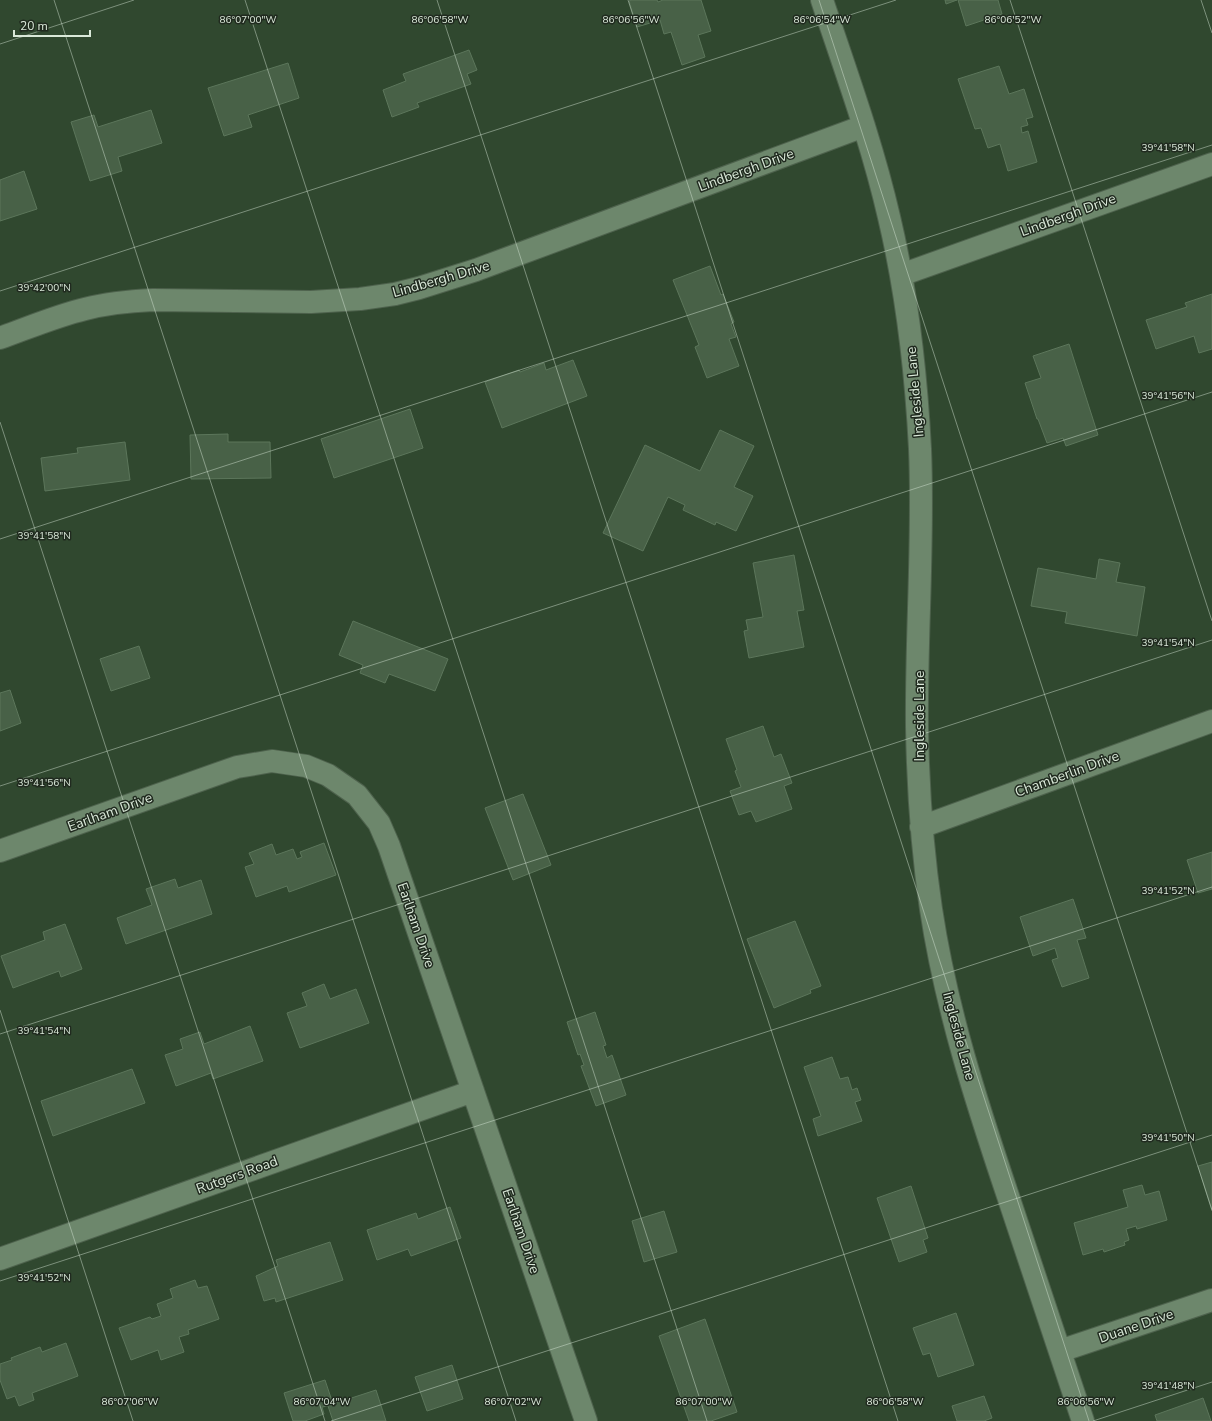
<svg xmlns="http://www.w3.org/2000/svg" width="1212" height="1421" font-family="'Nunito Sans',sans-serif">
<rect width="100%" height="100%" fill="#30482f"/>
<path fill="#486147" stroke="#5c765b" d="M631,0H657L658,2L663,0H701L711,31L698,35L705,57L682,65L671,32L664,34L660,20L637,27L629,1Z
M945,0H957L946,4Z
M958,0H998L1002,14L966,26Z
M469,50L477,70L467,74L471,84L417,103L419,107L392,117L383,90L406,81L403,74Z
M288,63L299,98L248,115L252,127L224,136L208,88Z
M999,66L1009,94L1024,89L1033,117L1026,119L1028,125L1021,127L1022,133L1028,131L1037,162L1008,171L1000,144L988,148L981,128L975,129L958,79Z
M151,110L162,143L118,157L122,171L90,181L71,122L94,115L98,127Z
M24,171L37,209L0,221V180Z
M710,266L721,295L723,294L734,322L731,324L736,337L729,339L739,366L707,378L695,347L699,345L673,280Z
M1212,294V349L1199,353L1194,336L1156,349L1146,320L1187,307L1185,303Z
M1069,344L1098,435L1066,446L1063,438L1047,443L1038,419H1037L1025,383L1041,378L1033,356Z
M573,360L587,396L502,428L485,382L519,370L520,372L544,363L546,370Z
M410,409L423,448L334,478L321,439Z
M720,430L754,446L734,487L753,496L736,531L716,522L715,525L683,510L685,505L668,497L643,551L603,533L645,445L700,471Z
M228,434V442H270L271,478L191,479L190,435Z
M125,442L130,480L45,491L41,458L78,453L77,448Z
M794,555L804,610L797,611L804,647L749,658L744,631L748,630L746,620L763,617L753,563Z
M1099,559L1120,563L1116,582L1145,587L1137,636L1065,623L1067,612L1031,606L1038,568L1096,579Z
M353,621L448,659L435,691L389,674L385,683L360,673L363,665L339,655Z
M139,646L150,678L111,691L100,659Z
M10,690L21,723L0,731V693Z
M763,726L774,757L781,754L792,783L784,786L792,809L756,822L751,811L739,815L730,791L741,787L735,771L737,770L726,739Z
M523,794L551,865L513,880L485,808Z
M324,843L336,875L289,892L287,886L256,897L245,867L254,864L249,853L272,844L276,855L293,849L297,859L302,857L300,852Z
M1212,852V889L1198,893L1187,860Z
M175,879L178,888L201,880L212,914L126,944L117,918L152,905L146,889Z
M1073,899L1086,938L1077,940L1089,978L1062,987L1052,960L1058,958L1055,948L1033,956L1020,917Z
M795,921L821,986L810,990L811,993L774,1008L747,939Z
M65,924L82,969L61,977L59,971L13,988L1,956L45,940L43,932Z
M324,984L330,999L356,989L369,1023L300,1048L287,1013L307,1006L302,993Z
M595,1012L606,1045L603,1046L607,1058L612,1055L626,1095L596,1106L581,1066L584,1065L580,1054L578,1055L567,1022Z
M250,1026L263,1061L213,1079L211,1073L176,1086L165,1055L183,1049L180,1039L200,1032L204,1044Z
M832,1057L840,1079L848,1077L852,1090L857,1088L861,1100L855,1102L862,1121L818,1136L813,1119L821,1116L804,1067Z
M132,1069L145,1103L53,1136L41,1101Z
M1212,1162V1211L1198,1166Z
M1142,1185L1145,1195L1159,1191L1167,1220L1137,1229L1136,1226L1126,1229L1129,1240L1124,1242L1125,1245L1104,1252L1103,1249L1083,1255L1074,1223L1128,1207L1123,1190Z
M911,1186L928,1238L923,1240L927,1252L899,1262L877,1198Z
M450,1207L461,1238L411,1256L408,1249L377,1260L367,1230L416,1213L418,1219Z
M664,1211L677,1252L644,1262L632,1221Z
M330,1242L343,1280L276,1302L275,1298L264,1301L256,1276L278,1266L276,1260Z
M195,1280L198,1288L207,1286L219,1319L188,1330L189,1334L179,1337L184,1352L161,1360L158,1350L131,1360L119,1328L150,1317L152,1319L161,1316L157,1304L173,1298L170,1289Z
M956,1313L974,1365L938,1377L930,1353L923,1355L913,1328Z
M705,1319L737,1412L711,1421H689L659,1336Z
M66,1343L78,1376L32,1393L34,1400L19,1406L15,1396L7,1399L0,1380V1364L12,1360L11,1358L40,1347L42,1352Z
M452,1365L463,1399L427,1411L415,1377Z
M325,1380L333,1404L376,1390L386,1421H333L328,1406L322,1407L324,1414L305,1421H293L284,1393Z
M984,1396L992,1418L984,1421H957L952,1406Z
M1203,1398L1211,1421H1157L1155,1415Z"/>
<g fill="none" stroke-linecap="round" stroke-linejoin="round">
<defs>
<path id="minor" d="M822,0C846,72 872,143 889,217C907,293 916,371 920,449C924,541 916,634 917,727C918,788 922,849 931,909C946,1009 977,1104 1009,1199C1034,1273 1059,1347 1083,1421
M901,275L1212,164
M0,338C28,328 56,316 85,309C108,303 131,301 153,300L311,302L360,299L395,294L419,288L476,270L864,126
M921,827L1212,721
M0,851L237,767L272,761L306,766L328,775L357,795L379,823L389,846L586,1421
M0,1259L473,1091
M1060,1351L1212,1300"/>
</defs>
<use href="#minor" stroke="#4e624d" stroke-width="24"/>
<use href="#minor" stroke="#6d876c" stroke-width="22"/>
</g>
<path fill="none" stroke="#dae9d9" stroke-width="1" stroke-opacity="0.45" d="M54,0L516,1421M245,0L707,1421M437,0L898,1421M628,0L1089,1421M819,0L1212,1210M1010,0L1212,621M1201,0L1212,33M0,44L134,0M0,291L896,0M0,422L325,1421M0,539L1212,145M0,786L1212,392M0,1010L133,1421M0,1034L1212,640M0,1281L1212,887M331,1421L1212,1135M1093,1421L1212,1382"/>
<g text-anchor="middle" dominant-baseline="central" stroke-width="3" stroke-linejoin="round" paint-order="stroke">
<g font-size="14" fill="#dae9d9" stroke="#202a1f">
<text transform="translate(746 170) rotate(-20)">Lindbergh Drive</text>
<text transform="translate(1068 215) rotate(-20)">Lindbergh Drive</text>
<text transform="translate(441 279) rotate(-16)">Lindbergh Drive</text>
<text transform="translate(915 392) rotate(-95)">Ingleside Lane</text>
<text transform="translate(919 716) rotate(-90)">Ingleside Lane</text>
<text transform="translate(1067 774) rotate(-20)">Chamberlin Drive</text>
<text transform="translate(110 812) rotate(-20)">Earlham Drive</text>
<text transform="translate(416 925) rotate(71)">Earlham Drive</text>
<text transform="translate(959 1036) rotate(75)">Ingleside Lane</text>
<text transform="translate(237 1175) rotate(-20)">Rutgers Road</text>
<text transform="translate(521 1231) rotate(71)">Earlham Drive</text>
<text transform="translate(1136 1326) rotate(-19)">Duane Drive</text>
</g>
</g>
<g font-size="10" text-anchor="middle" fill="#dae9d9" stroke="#202a1f" stroke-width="3" stroke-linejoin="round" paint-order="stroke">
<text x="248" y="23">86°07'00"W</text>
<text x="440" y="23">86°06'58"W</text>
<text x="631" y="23">86°06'56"W</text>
<text x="822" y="23">86°06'54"W</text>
<text x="1013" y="23">86°06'52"W</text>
<text x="1168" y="151">39°41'58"N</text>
<text x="44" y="291">39°42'00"N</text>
<text x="1168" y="399">39°41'56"N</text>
<text x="44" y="539">39°41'58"N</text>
<text x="1168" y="646">39°41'54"N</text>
<text x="44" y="786">39°41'56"N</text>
<text x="1168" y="894">39°41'52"N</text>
<text x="44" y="1034">39°41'54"N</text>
<text x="1168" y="1141">39°41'50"N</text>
<text x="44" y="1281">39°41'52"N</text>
<text x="1168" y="1389">39°41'48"N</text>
<text x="130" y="1405">86°07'06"W</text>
<text x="322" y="1405">86°07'04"W</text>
<text x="513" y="1405">86°07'02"W</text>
<text x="704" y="1405">86°07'00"W</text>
<text x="895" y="1405">86°06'58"W</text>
<text x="1086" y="1405">86°06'56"W</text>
</g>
<path d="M14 30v6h76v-6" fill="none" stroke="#dae9d9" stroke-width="2"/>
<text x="20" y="30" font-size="12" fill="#dae9d9" stroke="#202a1f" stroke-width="3" paint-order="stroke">20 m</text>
</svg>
